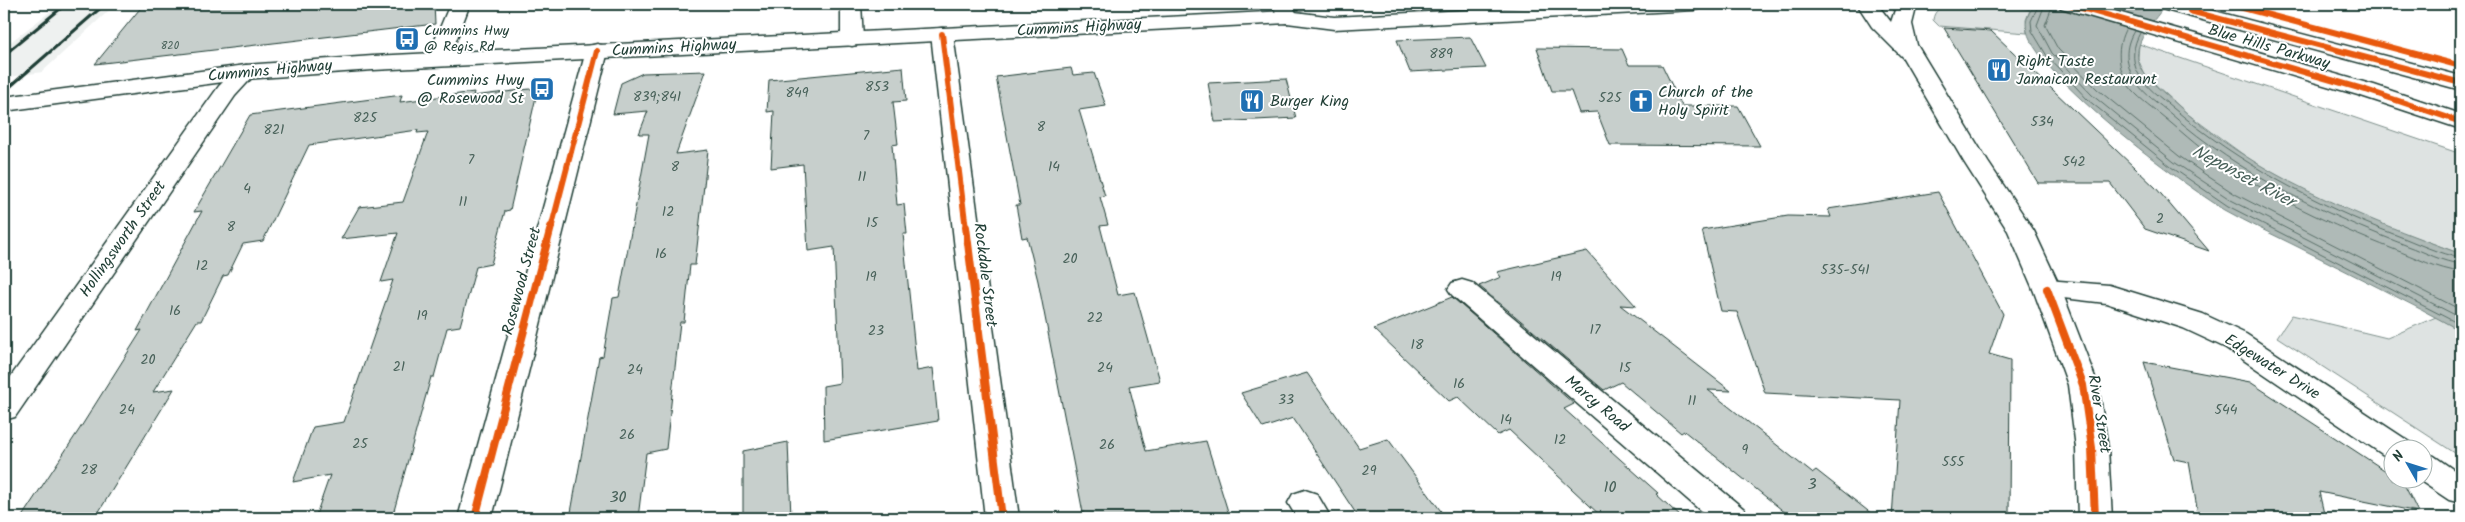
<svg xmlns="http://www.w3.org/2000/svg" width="2465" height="522" font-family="Kalam,sans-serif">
<rect width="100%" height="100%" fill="#fff"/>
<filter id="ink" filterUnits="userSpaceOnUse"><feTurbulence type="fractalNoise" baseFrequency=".02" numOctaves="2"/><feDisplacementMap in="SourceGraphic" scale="10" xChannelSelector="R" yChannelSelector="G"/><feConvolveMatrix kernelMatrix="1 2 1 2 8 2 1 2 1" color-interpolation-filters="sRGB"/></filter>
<g filter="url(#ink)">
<path fill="#eef1f0" d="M60,4H116L42,72L4,78V47Z"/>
<path fill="#dee3e2" stroke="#7e908b" d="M1950,4H2007L2030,10L2026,20L2027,33L1939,26L1933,20C1934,10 1941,7 1950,4Z
M2139,44L2461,154V254L2385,226L2312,195L2252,161L2189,115L2145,75L2138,59Z
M2292,315L2387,338L2436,317L2461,331V457L2277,337Z"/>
<path fill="#afbab7" stroke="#758883" d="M2036,4H2166C2156,19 2134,40 2138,60C2142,77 2159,88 2172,100C2255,177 2357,215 2461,254V331C2407,301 2351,274 2296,246C2272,234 2248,223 2225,210C2182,184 2038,77 2027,31C2024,21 2029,11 2036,4Z"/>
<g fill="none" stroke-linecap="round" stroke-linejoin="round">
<path stroke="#596f68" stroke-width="1" d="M2039,4L2031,21L2032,31L2047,56L2088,100L2171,167L2228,206L2461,325
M2045,4L2037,25L2052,53L2092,95L2174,162L2231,200L2461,318
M2053,4L2045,25L2058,49L2097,89L2179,156L2209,177L2235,194L2461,310
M2126,28C2116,46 2117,68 2129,86C2137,97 2149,105 2160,114C2179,129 2196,146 2216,159C2271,197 2331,225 2393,249C2415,257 2437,269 2461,272
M2134,31C2124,47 2125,64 2135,81C2144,94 2159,104 2171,114C2241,175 2322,213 2408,246C2425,252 2442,262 2461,264
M2140,33C2133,45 2131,60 2138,73C2146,88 2160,97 2173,108C2240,164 2315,204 2396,235C2417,243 2439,254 2461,258"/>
</g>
<path fill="#c7cfcc" stroke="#1f3d34" d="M434,4L435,24L95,64L143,5Z
M1944,28L1991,31L2156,188L2209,251L2145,229L2110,183H2038Z
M1470,37L1486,68L1410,72L1397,40Z
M1537,48L1622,49L1629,65H1662L1682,106H1738L1760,146L1610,145L1597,112L1579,113L1571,91H1552Z
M903,67L906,101L893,102L898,144L892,145L897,205L904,204L907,234H903L917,371L933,368L938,421L824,440L823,386L840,383L834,247L808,251L803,164L771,168L774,111L767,112L769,80Z
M1071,68L1073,75L1094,73L1106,106L1079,110L1105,196L1100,197L1108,225L1100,226L1118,295L1135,292L1160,381L1129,386L1146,451L1206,441L1230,518H1084L1038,281L1027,237L1022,238L1016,205H1020L996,77Z
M706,71L676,154L708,150L695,265H690L684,322H680L666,449L646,453L638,518H570L599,357L603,356L613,298L619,297L649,134H639L648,111L613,114L621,83L643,73Z
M1286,79L1296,118L1215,122L1208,83Z
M538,88L510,210L505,211L491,264L476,267L460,326L447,328L434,377H431L392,518H315L330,475L293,482L313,427L344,422L393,280L381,282L398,233L341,239L359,207L403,202L428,132L417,133L418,130L309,145L263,241L243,244L228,275L223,276L201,321H197L153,392L174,389L95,518H21L79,430L142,330L137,331L202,211L194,212L250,115L402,95L400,102L474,92L473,96Z
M1938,192L2003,314L1989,354L2010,360L2009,518H1892L1900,400L1765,393L1737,312L1721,311L1702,230L1788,216L1831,217L1828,209Z
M1587,251L1636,306L1620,305L1731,391L1708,390L1812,473L1816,470L1877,518H1792L1684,431L1681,433L1621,382L1604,390L1479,286L1501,277L1497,272Z
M1452,297L1574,404L1564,409L1658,493L1656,494L1682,518H1603L1509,430L1498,435L1458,397L1449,401L1374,329Z
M2144,362L2250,382L2392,475V480L2403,482L2418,512L2319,492L2325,518H2213L2198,514L2189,462L2174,459Z
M1307,373L1359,448L1388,439L1446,518H1359L1293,418L1263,428L1241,393Z
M788,442L791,518H743V451Z"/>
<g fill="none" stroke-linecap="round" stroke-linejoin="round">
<defs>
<path id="street" d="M450,4H470L449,59L446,64L438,66L430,64L427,59Z
M841,4H861L863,39L860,44L852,46L844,44L841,39Z
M1272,4H1292L1298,17L1294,21L1287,23L1280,21Z
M942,28L950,29L953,34L1019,518H985L931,34L934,29Z
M597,44L605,46L608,51L492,518H458L586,51L589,46Z
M246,65L254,67L257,72L235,96L15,417L4,420V386L219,86L238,67Z
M1462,280L1472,283L1744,509L1749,518H1709L1452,295L1448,289L1452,283Z
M2047,280L2109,285L2203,314L2246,334L2410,442L2415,450H2392V460L2388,458L2226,348L2183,328L2106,303L2037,295L2033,289L2037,283Z
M2422,453L2434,456L2461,475V503L2449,500L2419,480H2422Z
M1305,490L1317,494L1331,518H1297L1288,503L1293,494Z"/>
<path id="secondary" d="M1857,4H1877L1891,22L1897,4H1917L1912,24L1917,45L1988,162L2034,231L2061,289L2098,385L2108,448L2112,518H2078L2076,448L2068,385L2033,289L2008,231L1964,162L1903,58L1872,27Z"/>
<path id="primary" d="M1580,4H1704L1701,8L1694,10L1334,29L1287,23L373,70L246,79L4,111V97L246,65L373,56L1287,11L1334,17Z"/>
<path id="highway" d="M2058,4H2090L2374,85L2461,114V129L2358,95L2061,8Z
M2155,4H2188L2461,76V90L2158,8Z"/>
</defs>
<use href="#street" stroke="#1f3d34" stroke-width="3"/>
<use href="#secondary" stroke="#1f3d34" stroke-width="3"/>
<use href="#primary" stroke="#1f3d34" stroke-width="3"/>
<use href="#highway" stroke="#1f3d34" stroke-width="3"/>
<use href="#street" fill="#fff" fill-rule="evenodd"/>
<use href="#secondary" fill="#fff" fill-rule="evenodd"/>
<use href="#primary" fill="#fff" fill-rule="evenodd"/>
<use href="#highway" fill="#fff" fill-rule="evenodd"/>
<path stroke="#1f3d34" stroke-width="3" d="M4,55L66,4
M4,92L105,4"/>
<defs>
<path id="cycleway-far1" d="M2068,4L2366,90L2461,122
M2228,4L2461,66
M2190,11L2461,83
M942,34L966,229
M551,229L597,51"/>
<path id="cycleway" d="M966,227L1002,518
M2047,289L2083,385L2092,448L2095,518
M475,518L551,227"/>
</defs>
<use href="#cycleway-far1" stroke="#fff" stroke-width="9"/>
<use href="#cycleway" stroke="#fff" stroke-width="11"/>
<use href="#cycleway-far1" stroke="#e8590c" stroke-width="6"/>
<use href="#cycleway" stroke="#e8590c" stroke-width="8"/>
</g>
</g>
<defs>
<symbol id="bus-square" viewBox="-11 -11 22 22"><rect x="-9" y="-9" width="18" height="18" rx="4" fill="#1f6fb2" stroke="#fff"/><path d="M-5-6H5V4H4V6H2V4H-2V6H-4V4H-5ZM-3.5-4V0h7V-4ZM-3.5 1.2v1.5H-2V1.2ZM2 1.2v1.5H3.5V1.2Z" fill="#fff"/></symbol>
<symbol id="restaurant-square" viewBox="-11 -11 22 22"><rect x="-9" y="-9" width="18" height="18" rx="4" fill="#1f6fb2" stroke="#fff"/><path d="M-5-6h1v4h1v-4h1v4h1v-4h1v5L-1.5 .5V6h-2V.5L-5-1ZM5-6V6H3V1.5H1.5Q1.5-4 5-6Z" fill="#fff"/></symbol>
<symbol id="church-square" viewBox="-11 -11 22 22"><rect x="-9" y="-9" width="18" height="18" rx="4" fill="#1f6fb2" stroke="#fff"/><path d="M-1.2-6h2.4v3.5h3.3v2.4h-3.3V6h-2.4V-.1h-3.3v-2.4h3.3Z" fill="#fff"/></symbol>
</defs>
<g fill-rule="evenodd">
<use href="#bus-square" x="393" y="25" width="28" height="28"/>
<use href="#restaurant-square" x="1985" y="56" width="28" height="28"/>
<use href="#bus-square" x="528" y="75" width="28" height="28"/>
<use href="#restaurant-square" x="1238" y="87" width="28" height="28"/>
<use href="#church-square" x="1627" y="87" width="28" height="28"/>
</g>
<g text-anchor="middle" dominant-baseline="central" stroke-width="4" stroke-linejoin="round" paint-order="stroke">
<g font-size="11" fill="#49625a">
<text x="170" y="46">820</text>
</g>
<g font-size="14" fill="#1f3d34" stroke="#fff" text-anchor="start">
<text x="424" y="31">Cummins Hwy<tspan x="424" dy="16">@ Regis Rd</tspan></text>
</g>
<g font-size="14" fill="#49625a">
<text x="1441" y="54">889</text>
<text x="877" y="87">853</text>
<text x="797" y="93">849</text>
<text x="657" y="97">839;841</text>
<text x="1610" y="98">525</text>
<text x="365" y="118">825</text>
<text x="2042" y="122">534</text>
<text x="1041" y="127">8</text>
<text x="274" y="130">821</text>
<text x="866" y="136">7</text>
<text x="471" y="160">7</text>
<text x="2074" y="162">542</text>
<text x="675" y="167">8</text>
<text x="1054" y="167">14</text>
<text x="862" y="177">11</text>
<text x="247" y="189">4</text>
<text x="463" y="202">11</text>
<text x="668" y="212">12</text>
<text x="2160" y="219">2</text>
<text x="872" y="223">15</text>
<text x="231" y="227">8</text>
<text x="661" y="254">16</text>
<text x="1070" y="259">20</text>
<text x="202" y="266">12</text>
<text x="1845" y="270">535-541</text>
<text x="871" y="277">19</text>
<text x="1556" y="277">19</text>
<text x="175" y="311">16</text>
<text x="422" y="316">19</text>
<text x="1095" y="318">22</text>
<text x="1595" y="330">17</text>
<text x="876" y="331">23</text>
<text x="1417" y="345">18</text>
<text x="148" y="360">20</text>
<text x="399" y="367">21</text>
<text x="1105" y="368">24</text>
<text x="1625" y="368">15</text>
<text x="635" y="370">24</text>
<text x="1459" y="384">16</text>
<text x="1286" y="400">33</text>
<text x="1692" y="401">11</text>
<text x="127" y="410">24</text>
<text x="2226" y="410">544</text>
<text x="1506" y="420">14</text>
<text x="627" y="435">26</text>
<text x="1560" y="440">12</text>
<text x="360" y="444">25</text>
<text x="1107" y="445">26</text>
<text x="1745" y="450">9</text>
<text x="1953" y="462">555</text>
<text x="89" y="470">28</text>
<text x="1369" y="471">29</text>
</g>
<g font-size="16" fill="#1f3d34" stroke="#fff">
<text transform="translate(1079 28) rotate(-3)">Cummins Highway</text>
<text transform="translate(2269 47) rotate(16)">Blue Hills Parkway</text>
<text transform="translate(674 48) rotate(-3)">Cummins Highway</text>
<text transform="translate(270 71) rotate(-5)">Cummins Highway</text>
<text transform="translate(123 239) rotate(-55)">Hollingsworth Street</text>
<text transform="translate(985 275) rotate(83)">Rockdale Street</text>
<text transform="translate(522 281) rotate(-75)">Rosewood Street</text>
<text transform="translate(2272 367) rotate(32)">Edgewater Drive</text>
<text transform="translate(1597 404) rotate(40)">Marcy Road</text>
<text transform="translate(2099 414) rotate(81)">River Street</text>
</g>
<g font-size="16" fill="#1f3d34" stroke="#fff" text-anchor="start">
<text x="2016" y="61">Right Taste<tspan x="2016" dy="18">Jamaican Restaurant</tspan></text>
<text x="524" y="80" text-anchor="end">Cummins Hwy<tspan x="524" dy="18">@ Rosewood St</tspan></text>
<text x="1658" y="92">Church of the<tspan x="1658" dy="18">Holy Spirit</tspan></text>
<text x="1270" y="101">Burger King</text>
</g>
<g font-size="16" fill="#49625a">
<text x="1812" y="484">3</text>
<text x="1610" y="487">10</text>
<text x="618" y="497">30</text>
</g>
<g font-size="18" font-style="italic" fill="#4a625b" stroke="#fff">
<text transform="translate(2243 177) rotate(28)">Neponset River</text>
</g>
</g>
<rect width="2465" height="522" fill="none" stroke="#fff" stroke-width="20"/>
<rect x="10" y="10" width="2445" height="502" fill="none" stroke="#1f3d34" stroke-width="2" filter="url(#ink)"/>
<g transform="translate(2408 464) rotate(309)"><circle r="24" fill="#ffffff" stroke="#a5b1ae"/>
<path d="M0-4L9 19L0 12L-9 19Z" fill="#1f6fb2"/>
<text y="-8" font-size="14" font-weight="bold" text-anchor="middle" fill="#1f3d34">N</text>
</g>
</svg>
